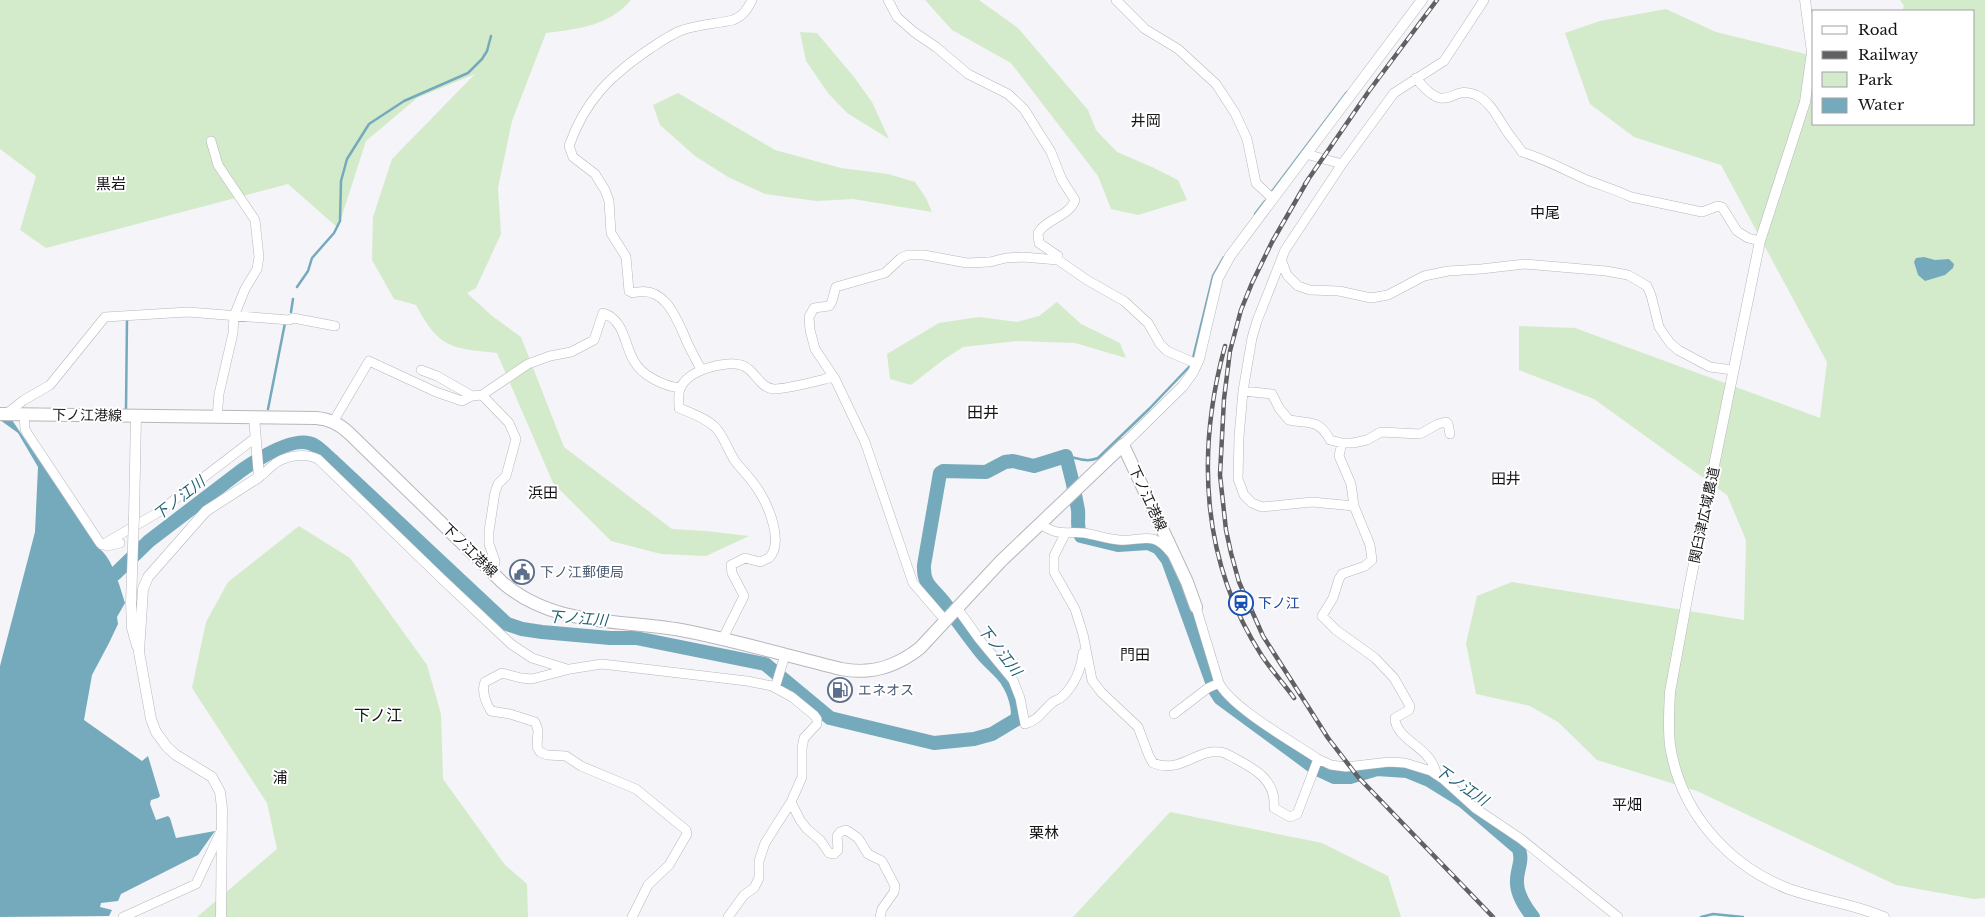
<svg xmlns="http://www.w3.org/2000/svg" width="1985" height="917" font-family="'Libre Baskerville','Noto Sans JP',serif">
<rect width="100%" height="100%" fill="#f5f4f8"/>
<path fill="#d3ebcb" d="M0,0H631C609,26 578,29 546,33L512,121L498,188L501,234L476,288L467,293L491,315L521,337L564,447L672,529L706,531L749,536L706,556L661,554L611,541L553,483L497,353C450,348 439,348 416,305L394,299L372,260L373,217L392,159L475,74L417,98L366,141L338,228L288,184L46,248L20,230L36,176L0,149Z
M925,0H979L1018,28L1088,110L1096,130L1117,152L1152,167L1178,180L1187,200L1138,215L1111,209L1098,176L1011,63L952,30Z
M1900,0H1985V898L1974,899L1896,885L1697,791L1597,760L1558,722L1530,706L1476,694L1466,643L1477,596L1512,582L1744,620L1746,540L1727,495L1594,399L1519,370V326L1575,328L1820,418L1827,362L1721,165L1634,137L1590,104L1565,33L1600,21L1666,9L1716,32L1814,56V124H1974V11H1902L1904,6Z
M800,32L817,33L854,77L872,102L889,139L847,113L828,93L806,61Z
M678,93L775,150L841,168L888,174L915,182L926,198L932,212L853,199L816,201L765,194L728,177L695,156L660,125L653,105Z
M1057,302L1081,324L1120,343L1126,358L1075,343L1017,341L963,347L943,360L911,385L890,379L887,354L939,323L979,317L1017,322L1039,316Z
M299,526L350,558L427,665L441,714L443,779L505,865L527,884L528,917H197L277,849L267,803L192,688L206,622L228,582Z
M1170,812L1322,843L1388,876L1401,917H1073Z"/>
<path fill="#75aabd" d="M1924,257L1935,260L1949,259L1954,264L1953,268L1945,275L1925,281L1918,275L1914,262L1916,258Z
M0,420H12L98,548C112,556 120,587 125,603L117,617L118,624L109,643L92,675L84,720L142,761L148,756L160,796L158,798L151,800L150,804L156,820L168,816L170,818L176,838L215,831L198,855L121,894L118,901L101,903L100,907L112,910L109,916L0,917V666L35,532L38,467L18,433Z"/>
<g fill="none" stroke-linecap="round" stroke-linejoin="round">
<path stroke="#75aabd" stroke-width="2.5" d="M1270,194L1347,92
M1255,214L1265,201
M297,287L308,271L312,258L334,233L340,221L341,181L347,159L369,124L404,101L468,73L482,59L487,51L491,36
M291,312L293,299
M126,409L127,319
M268,409L285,323
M1066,456C1078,458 1086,463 1098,458L1149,409L1189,367L1193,358L1213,276L1224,257
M1701,917L1713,914L1743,917"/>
<path stroke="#75aabd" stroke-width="14" d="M115,574L149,541L242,470C258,459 296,434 314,445C321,449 327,456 333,461L507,624L522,629L542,632L610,638H636L765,664L830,718L934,743L974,739L992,734L1017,719C1020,709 1014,691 1008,682C1003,673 992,665 985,657C970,639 957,620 943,601C932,587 923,585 924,565L940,473L943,471L986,472L1005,462L1013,461L1034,466L1066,456C1071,474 1075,492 1078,510C1079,520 1076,527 1081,536L1118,545L1148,543L1159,548L1168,560L1215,690L1220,698L1315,768L1334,777H1350L1377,769L1407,771L1429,780L1463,801L1518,848C1524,859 1517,869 1517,880C1516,894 1525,907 1533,917"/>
<defs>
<path id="minor" d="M888,0L897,17L914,32L936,47L968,74L1008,94L1024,109L1051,152L1062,180L1075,200C1070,216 1046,219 1038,233L1039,243L1058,256V260
M1116,0L1145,29L1178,49L1216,84L1235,113L1247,139L1256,183L1273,199
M1416,78C1448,119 1450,83 1476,95C1490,101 1498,118 1506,130C1511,138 1517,144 1522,152C1545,159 1565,170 1587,180C1602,186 1617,190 1631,197L1702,212L1718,206L1722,207L1737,231L1748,238L1760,241
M211,141L218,165L255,220L259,257L257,269L245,289L234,316L233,333L219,394L217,417
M1306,154L1342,164
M1281,259L1287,275L1298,286L1310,290L1339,291L1371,298L1388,295L1424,276L1448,271L1481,269L1525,264L1606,271L1628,275L1647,286L1651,295L1659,327L1670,343L1678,350L1710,367L1733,370
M701,369C696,360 691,351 687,342C677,319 665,284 633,293L629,291L626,257L611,233L609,201L605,190L595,174L573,157L569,146C585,100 611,75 651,48C660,42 670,35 680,31C697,24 716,24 733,20C743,16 747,10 752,0
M421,370L437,376L472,396
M1243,391L1272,394L1279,408L1289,420C1310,424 1319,419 1330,440L1342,443H1353L1367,440L1381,432L1420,434L1438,424L1446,422L1448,424L1450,434
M6,414L24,400L50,385L105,317L188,312L289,320L293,318L335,326
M24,415L25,429L27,433L100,543L107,546L120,543
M333,422L369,361L436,392L462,401L472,396L482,395
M1342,443L1339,456L1351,484L1354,506
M259,477C264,474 267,470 272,466C283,456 304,452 318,459L444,581L511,644L532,658L567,669
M1040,524C1061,537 1063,531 1084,533C1096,535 1107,539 1119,540C1142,542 1152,529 1171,553
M1065,534L1054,556V572L1075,609L1083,634L1092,680L1101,692L1138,727L1149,756L1153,763C1182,775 1199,745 1225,753C1249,766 1277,777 1274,808L1290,817L1297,814L1299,809L1318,759
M102,545L157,513L255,438
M493,573L495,561L489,544V531L495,492L498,484L506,476L516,439L509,423L482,395L528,364L550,356L571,352L594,340L603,313C625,320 624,345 634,361C642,376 664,386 680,388
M1196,607L1219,683C1232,708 1293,742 1318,759L1331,765L1346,767L1389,762L1405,763L1431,771L1443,779L1475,808L1521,839L1618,917
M957,608L980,640L1013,680L1020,698L1025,724C1039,720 1042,711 1053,702C1056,700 1060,699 1063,696C1074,685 1081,669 1083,653
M945,620L913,583L865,442L835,379L815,349L810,330L809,317L814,308L829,306C834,301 833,294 836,287L885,273L901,258L908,255H924L967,263L990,262L1006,258L1023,257L1058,260L1087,280L1124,301L1148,323L1160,344L1167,351L1197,364
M722,640L744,596L732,573L731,565L745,558L760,562L769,558C784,543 769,507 759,491C752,480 743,471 735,461C728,450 724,437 716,428C706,418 691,413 679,408C679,402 678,394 680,389C687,370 727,359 744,366C756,372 760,388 774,389C784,390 821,380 834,377
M775,688L785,655
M1174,714L1208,688L1219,683
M1437,775C1435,769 1433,762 1428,757C1419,745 1395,735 1395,718L1409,710L1410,706L1394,678L1375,658L1336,630L1322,616L1333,598L1339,579L1342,574L1365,566L1372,560L1370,545L1354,506L1312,502L1262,507L1252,503L1244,495L1238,479L1239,437L1243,391L1252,338L1257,321L1285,250L1342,164L1394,93L1444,61L1484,0
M791,802L800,820L807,829L820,840L829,853L834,854L838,850L837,836L840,832L846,830L858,838L868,854L882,861L895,886L894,892L882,909L880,917
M123,917L196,884L222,829
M632,917L648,885L669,865L687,834L686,830L636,789L581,766L566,756L547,755L540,752L537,747L538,730L535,722L510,714L491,711C486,704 481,690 485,682L502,673L521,678L532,679L570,669L602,664L747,681L772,686L792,697L814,715L817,719V724L804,738L802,748V777L791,802L765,843L759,861V878L754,888L744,895L728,917"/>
<path id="tertiary" d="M1805,0L1812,52L1805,102L1760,241L1690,583L1670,692C1669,710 1668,728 1670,745C1680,811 1727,865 1789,889C1820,900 1854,904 1884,917
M1123,445L1183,386L1193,372L1199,359L1218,278L1230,256L1422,0
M134,517L136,416
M131,603L132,628L137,646
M221,917L222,808L220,792L212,777L176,755L167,747L156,732L151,719L139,652L143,589L148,577L206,511L259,477L254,417"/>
<path id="secondary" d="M0,414L316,418C330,419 340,424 350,434L503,583C555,627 618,619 681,630C734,640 788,656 841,669C871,675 896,667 920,648L1001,561L1123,445L1187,582L1196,607"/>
</defs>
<use href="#minor" stroke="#b7b6bb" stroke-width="10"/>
<use href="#tertiary" stroke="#b7b6bb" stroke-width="11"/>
<use href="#secondary" stroke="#b7b6bb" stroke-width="14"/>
<use href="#minor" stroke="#fff" stroke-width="9"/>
<use href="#tertiary" stroke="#fff" stroke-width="10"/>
<use href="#secondary" stroke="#fff" stroke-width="12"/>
<defs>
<path id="rail" d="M1309,178L1272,242L1252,283L1241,310L1230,351L1224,399L1220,475L1226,530L1231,553L1239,582L1263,636L1328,738L1358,777L1493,917
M1305,184L1369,91L1437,0
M1225,346C1196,452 1201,562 1262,656C1272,671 1284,684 1294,698"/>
</defs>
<use href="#rail" stroke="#616063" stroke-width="4.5"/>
<use href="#rail" stroke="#fff" stroke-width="2.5" stroke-dasharray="8" stroke-linecap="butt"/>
<defs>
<path id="tertiary-bridge" d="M131,603L134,517"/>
</defs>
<use href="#tertiary-bridge" stroke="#b7b6bb" stroke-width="11" stroke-linecap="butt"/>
<use href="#tertiary-bridge" stroke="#fff" stroke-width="10"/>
</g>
<defs>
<symbol id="civic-ring" viewBox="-11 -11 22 22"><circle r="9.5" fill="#fff" stroke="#5c6f8a" stroke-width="1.5"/><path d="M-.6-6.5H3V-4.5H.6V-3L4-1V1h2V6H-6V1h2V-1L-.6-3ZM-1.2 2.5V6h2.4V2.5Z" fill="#5c6f8a"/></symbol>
<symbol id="station-ring" viewBox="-11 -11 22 22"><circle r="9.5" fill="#fff" stroke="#1a4fb4" stroke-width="1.5"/><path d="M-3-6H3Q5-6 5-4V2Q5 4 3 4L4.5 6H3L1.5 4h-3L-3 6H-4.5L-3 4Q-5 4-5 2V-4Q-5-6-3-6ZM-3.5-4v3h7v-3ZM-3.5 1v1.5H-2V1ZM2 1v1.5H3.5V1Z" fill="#1a4fb4"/></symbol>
<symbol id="fuel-ring" viewBox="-11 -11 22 22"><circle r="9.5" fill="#fff" stroke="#5c6f8a" stroke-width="1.5"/><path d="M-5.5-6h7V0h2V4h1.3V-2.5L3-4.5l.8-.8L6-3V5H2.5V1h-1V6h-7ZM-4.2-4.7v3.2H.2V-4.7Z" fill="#5c6f8a"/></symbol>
</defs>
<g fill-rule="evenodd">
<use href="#civic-ring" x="508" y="558" width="28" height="28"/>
<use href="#station-ring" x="1227" y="589" width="28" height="28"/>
<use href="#fuel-ring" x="826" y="676" width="28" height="28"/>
</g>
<g text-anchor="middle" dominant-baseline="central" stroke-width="4" stroke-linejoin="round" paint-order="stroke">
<g font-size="14" fill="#151517" stroke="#fff">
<text transform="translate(87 415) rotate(1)">下ノ江港線</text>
<text transform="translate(1148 498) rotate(65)">下ノ江港線</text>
<text transform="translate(1704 515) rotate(-78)">関臼津広域農道</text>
<text transform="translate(470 550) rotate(44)">下ノ江港線</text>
</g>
<g font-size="14" fill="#4e5e75" stroke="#fff" text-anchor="start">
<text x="540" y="572">下ノ江郵便局</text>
<text x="858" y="690">エネオス</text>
</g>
<g font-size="14" fill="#164399" stroke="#fff" text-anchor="start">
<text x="1258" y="603">下ノ江</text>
</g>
<g font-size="15" fill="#151517" stroke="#fff">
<text x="1146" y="120">井岡</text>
<text x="111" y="183">黒岩</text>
<text x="1545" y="212">中尾</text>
<text x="1506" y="478">田井</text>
<text x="543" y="492">浜田</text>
<text x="1135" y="654">門田</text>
<text x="280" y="777">浦</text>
<text x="1627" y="804">平畑</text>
<text x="1044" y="832">栗林</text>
</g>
<g font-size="15" font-style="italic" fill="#1b5f73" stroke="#fff">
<text transform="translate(179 498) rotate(-38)">下ノ江川</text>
<text transform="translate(578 618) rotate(4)">下ノ江川</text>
<text transform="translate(1000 650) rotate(52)">下ノ江川</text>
<text transform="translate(1462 785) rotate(34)">下ノ江川</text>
</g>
<g font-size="16" fill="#151517" stroke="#fff">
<text x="983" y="412">田井</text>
<text x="378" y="715">下ノ江</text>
</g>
</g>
<rect x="1812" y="10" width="162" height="115" fill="#ffffff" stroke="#a1a1a2"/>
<rect x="1822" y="26" width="25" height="8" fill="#ffffff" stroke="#a1a1a2"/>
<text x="1858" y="35" font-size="15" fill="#151517">Road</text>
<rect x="1822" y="51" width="25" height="8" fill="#616063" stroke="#a1a1a2"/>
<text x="1858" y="60" font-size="15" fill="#151517">Railway</text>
<rect x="1822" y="72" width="25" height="15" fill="#d3ebcb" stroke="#a1a1a2"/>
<text x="1858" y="85" font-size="15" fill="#151517">Park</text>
<rect x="1822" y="98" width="25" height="15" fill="#75aabd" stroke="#a1a1a2"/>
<text x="1858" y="110" font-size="15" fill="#151517">Water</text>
</svg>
